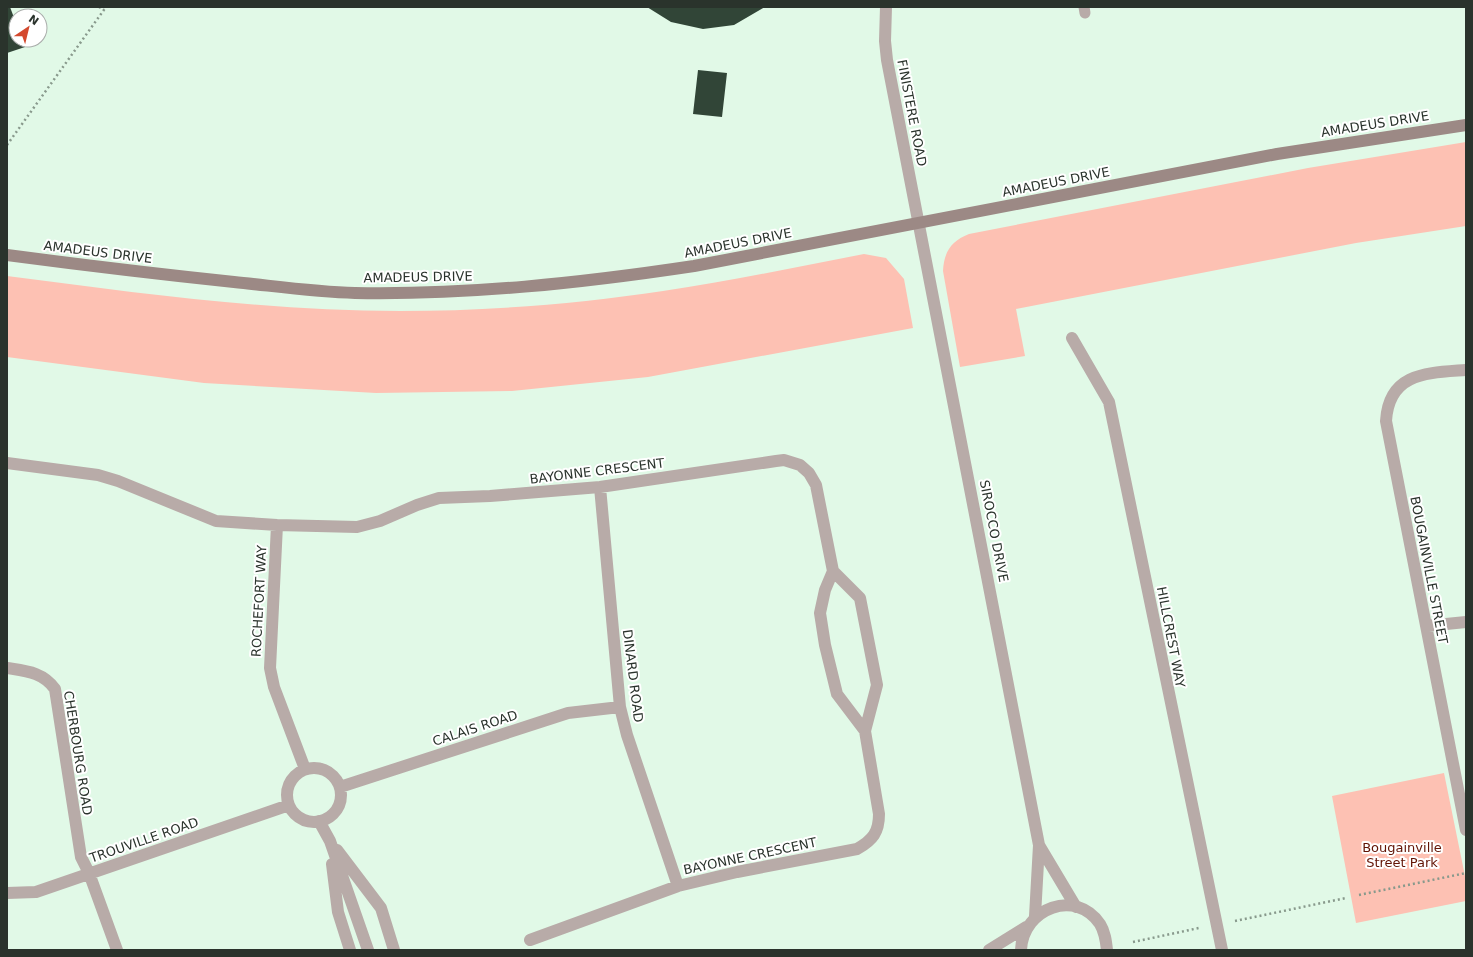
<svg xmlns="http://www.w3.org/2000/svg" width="1473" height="957" font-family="'DejaVu Sans',sans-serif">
<rect width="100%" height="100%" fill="#e1f9e7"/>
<path fill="#fdc1b3" d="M1466,142V226L1356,243L1016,309L1025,356L960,367L943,271C944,252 951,241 969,234L1308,168Z
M864,254L886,258L904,279L913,328L648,377L512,391L376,393L204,383L7,357V276C138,293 268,311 400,311C487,311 577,304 663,291C730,281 797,267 864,254Z
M1444,773L1466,881V901L1356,923L1332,796Z"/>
<path fill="#314537" d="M7,7H10L16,23V40H22L25,47L7,53Z
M647,7H765L734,25L703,29L671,22Z
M698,70L727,73L722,117L693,114Z"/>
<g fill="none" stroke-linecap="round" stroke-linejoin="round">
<path stroke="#88998c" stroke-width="2.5" stroke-dasharray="2 3" stroke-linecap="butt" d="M99,7L104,10
M7,145L106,7
M1359,895L1466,873
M1235,921L1346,898
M1133,942L1199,928"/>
<path stroke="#b8aba8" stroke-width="11" d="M1084,7L1085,13"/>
<path stroke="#b8aba8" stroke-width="12" d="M886,7L885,41L887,60L1039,845L1035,916
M1072,338L1109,402L1222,950
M1466,370C1428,373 1389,372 1386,421L1466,830
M7,463L98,475L118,481L216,521L277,525L357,527L380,521L417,505L439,498L490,496L600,487L776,461L784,460L800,465L809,473L816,485L833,571L825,590L820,613L825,645L837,694L865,731
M600,487L620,707L627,735L678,886
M277,525L270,668L274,687L305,769
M1426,626L1466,622
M7,668C26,671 43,672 55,689L81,857L89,873L117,950
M287 795a27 27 0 1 1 54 0a27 27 0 1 1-54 0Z
M340,787L568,713L620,707
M319,821L330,841L368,950
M1039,845L1076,907
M337,850L381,908L394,950
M332,864L338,912L350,950
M7,893L36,892L289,805
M530,940L678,886L737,872L857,849C873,840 879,832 879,814L865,731L877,685L860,598L833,571
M989,950L1026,927
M1021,950C1023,908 1076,888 1100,924C1105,932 1106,941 1107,950"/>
<path stroke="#9c8985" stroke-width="12" d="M7,255C83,265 158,274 234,282C274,286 315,292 355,293C469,295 581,283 694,266L1277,154L1466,125"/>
</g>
<g text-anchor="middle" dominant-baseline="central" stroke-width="4" stroke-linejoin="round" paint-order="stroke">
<g font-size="13" fill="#2a332c" stroke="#fff">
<text transform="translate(912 113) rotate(79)">FINISTERE ROAD</text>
<text transform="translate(1375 124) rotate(-9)">AMADEUS DRIVE</text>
<text transform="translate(1056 182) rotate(-11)">AMADEUS DRIVE</text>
<text transform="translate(738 243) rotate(-11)">AMADEUS DRIVE</text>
<text transform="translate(98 252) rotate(7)">AMADEUS DRIVE</text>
<text transform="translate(418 277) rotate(-1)">AMADEUS DRIVE</text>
<text transform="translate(597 471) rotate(-7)">BAYONNE CRESCENT</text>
<text transform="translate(994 531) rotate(79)">SIROCCO DRIVE</text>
<text transform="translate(1429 570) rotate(79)">BOUGAINVILLE STREET</text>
<text transform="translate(259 601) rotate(-87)">ROCHEFORT WAY</text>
<text transform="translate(1171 637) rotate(79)">HILLCREST WAY</text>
<text transform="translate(633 676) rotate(83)">DINARD ROAD</text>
<text transform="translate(475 728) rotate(-18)">CALAIS ROAD</text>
<text transform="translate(78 753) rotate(81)">CHERBOURG ROAD</text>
<text transform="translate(144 840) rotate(-19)">TROUVILLE ROAD</text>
<text transform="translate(750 856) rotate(-12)">BAYONNE CRESCENT</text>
</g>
<g font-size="13" fill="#621405" stroke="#fff">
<text x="1402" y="847">Bougainville<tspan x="1402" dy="15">Street Park</tspan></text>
</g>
</g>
<rect width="1473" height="957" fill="none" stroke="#2a332c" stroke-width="16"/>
<g transform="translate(28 28) rotate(35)"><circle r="19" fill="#ffffff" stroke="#aaadab"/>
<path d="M0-3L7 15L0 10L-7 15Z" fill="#d4492e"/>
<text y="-6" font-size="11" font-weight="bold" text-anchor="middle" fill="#2a332c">N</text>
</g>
</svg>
